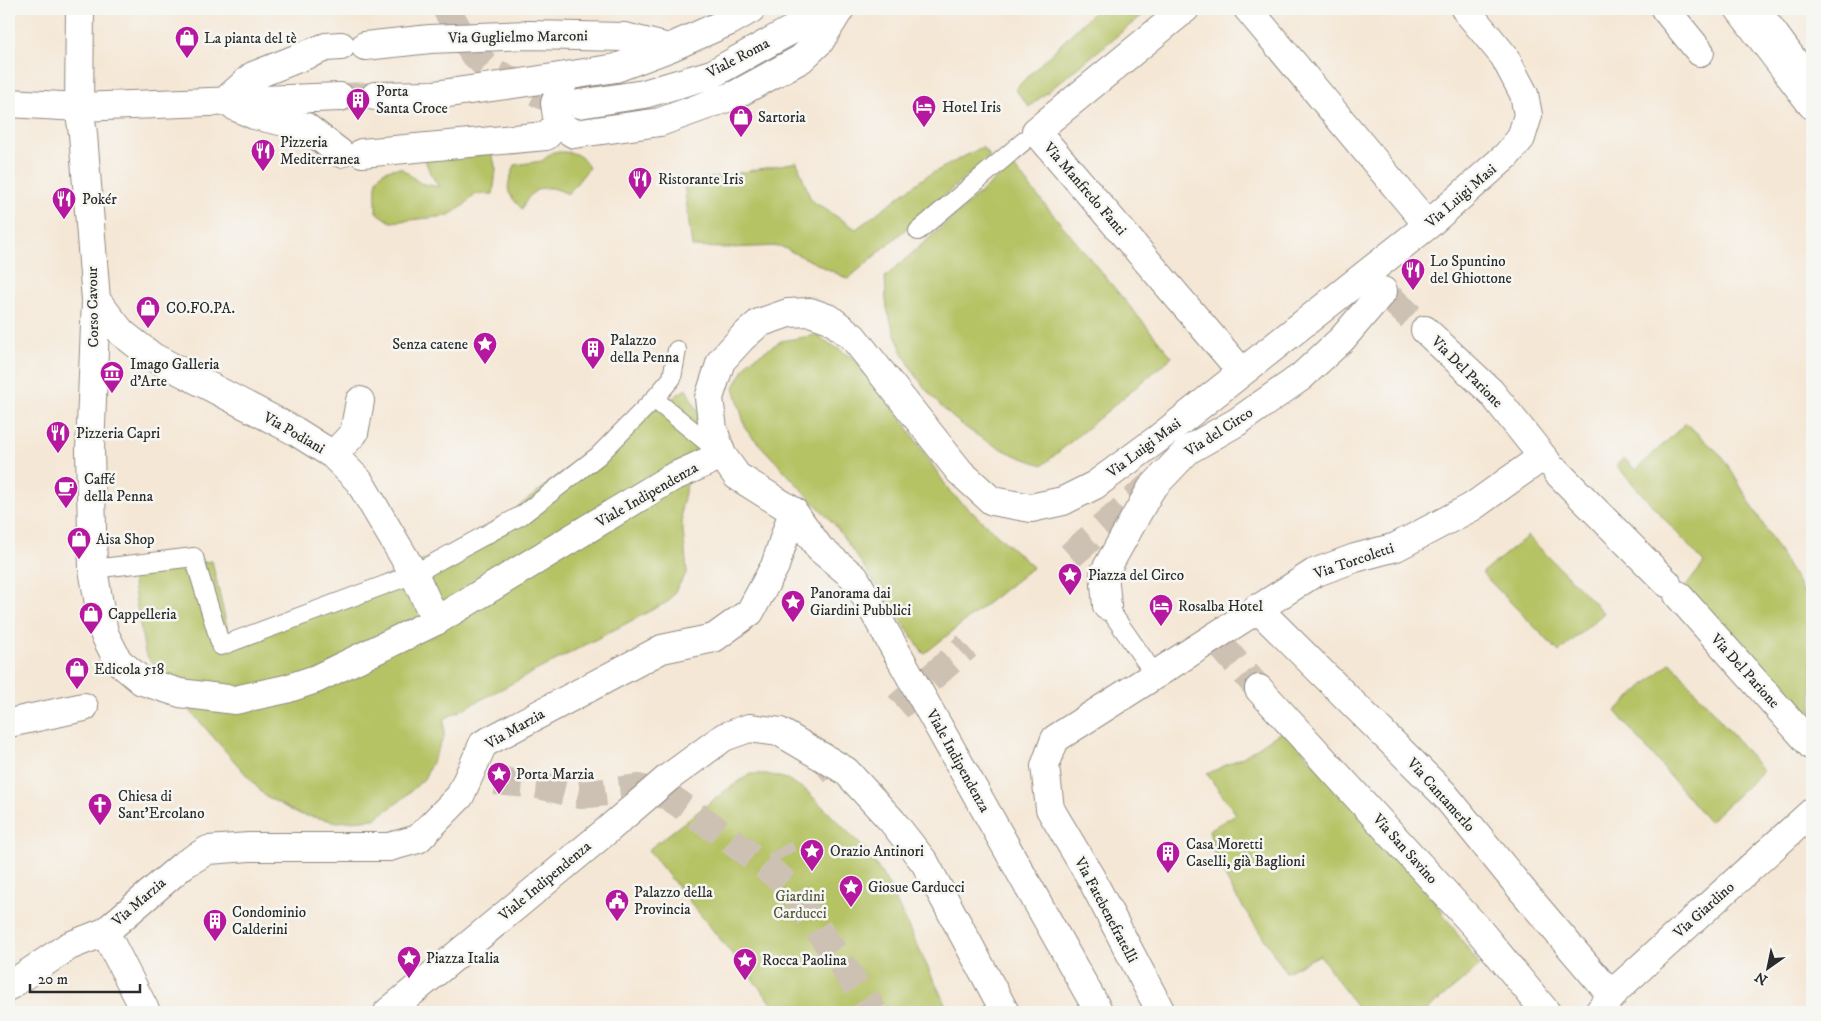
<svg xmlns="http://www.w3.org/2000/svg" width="1821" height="1021" font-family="'IM FELL DW Pica',serif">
<rect width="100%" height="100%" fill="#f6f6f2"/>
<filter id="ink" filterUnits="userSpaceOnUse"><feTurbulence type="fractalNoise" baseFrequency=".02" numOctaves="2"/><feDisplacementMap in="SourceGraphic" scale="10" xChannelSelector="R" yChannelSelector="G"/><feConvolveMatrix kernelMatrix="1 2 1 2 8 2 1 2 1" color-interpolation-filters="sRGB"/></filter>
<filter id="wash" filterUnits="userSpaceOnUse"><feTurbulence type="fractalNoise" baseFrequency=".0096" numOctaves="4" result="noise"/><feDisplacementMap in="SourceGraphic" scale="20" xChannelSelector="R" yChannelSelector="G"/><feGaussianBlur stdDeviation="1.12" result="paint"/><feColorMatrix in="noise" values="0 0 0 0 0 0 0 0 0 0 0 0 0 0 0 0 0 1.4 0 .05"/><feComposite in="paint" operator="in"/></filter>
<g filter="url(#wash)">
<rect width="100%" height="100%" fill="#f5e7d5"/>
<path fill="#b6c365" stroke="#707748" d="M1097,9H1150L1029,107L1015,89Z
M982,147L990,156L848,279L780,246L728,248L692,247L684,183L797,162L811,200L856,229L925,177Z
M553,152C571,152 580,151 589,168L568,194C546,183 532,186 522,209C504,190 506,189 515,165L542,161Z
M492,153L496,170L493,194H476L462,207L447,216L391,222L376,212C377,187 369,169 401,168L420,183L439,187L430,173L425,160Z
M1012,165L1172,357L1043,465C964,441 907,390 887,308C885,298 886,287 885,277Z
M816,335L856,360L901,418L951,493L1033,567L924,654L835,525L746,430L734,387L749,361L781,341Z
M686,389L702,420L681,510L687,572L669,601L444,719V737L424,779L400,801L374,819L338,822L298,814L264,795L165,682L145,653L131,573L212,561L229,636L415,565L508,515L581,458Z
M1686,423L1723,457L1812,607V738L1684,589L1704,563L1616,465L1624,458L1636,470Z
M1528,536L1604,613L1559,652L1482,573Z
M1671,662L1763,771L1709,822L1615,711Z
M1284,730L1415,874L1480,966L1425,1012H1360L1320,955L1286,972L1235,895L1216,860L1209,830L1236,814L1207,774L1243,757Z
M750,774H767L787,779L807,791L866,850L886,880L949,1012H779L648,850L725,791Z"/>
</g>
<g filter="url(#ink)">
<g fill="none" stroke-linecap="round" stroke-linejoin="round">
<path stroke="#cdc1b3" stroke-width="28" stroke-dasharray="28 14" stroke-linecap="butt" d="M1390,298L1425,330
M1070,556L1153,483
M1218,642L1259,689
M898,707L967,646
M816,771L844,750
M495,781L538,785L580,795L639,788L668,796L717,830L782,880L791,889L874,1012
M779,848L784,857"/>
<path stroke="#cdc1b3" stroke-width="28" stroke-dasharray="28 14" stroke-linecap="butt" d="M446,9L472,52L492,71L560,104H577
M340,97L375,96"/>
<defs>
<path id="lane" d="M1762,9L1812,77
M918,231L1036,131
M654,399L672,378L677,350
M93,569L194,557L221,646L414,574L522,515L598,456L654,399L719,452
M1107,606L1155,675"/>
<path id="street" d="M80,9L79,107L83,134L96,300L90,450L93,569L104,633L118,661L142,681L180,693L235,700L286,689L316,679L436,621L671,478L722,455
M1185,9L1036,131L1241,371
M1248,9L1428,225
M1665,9L1700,52
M96,300L122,333L153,357L295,431L333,455L359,481L414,574L436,621
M1425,330L1491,392L1547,462
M333,455L354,433L360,401
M1557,472L1667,583
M1678,595L1812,746
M1107,606L1104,573L1151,489L1188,450L1237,422L1301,377L1342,339L1383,291
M1257,608L1444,794L1522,890L1612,996
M1259,689L1477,928L1546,1012
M9,723L84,707
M105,932L146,1012
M9,986L69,946L105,932L183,865L208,850L249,847H389L418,839L460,796L483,744L662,649L714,638L750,612L775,566L793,511
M1161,1012L1091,878L1050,809L1045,766L1055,739L1314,573L1355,558L1396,547L1472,507L1542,457
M1599,1012L1617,989L1812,812"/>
<path id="secondary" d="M1739,9L1812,105
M365,46L430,39L529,35L625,37L669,48
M566,76L555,103L558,124L574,134L660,122L735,95L801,59L820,41L840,9
M375,96L434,95L521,83L616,68L669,48L730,21L751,9
M225,101L253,76L326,47L341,46
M9,103L79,107L340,97
M579,104L644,94L712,74L784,34L832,9
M236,107L254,115L306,127L340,153
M362,153L546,136L558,124
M388,1012L604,833L668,778L724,737L749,728L780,732L846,771L892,821L925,863L1005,1012
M1099,1012L855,578L820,549L793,511L737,476L722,455L713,429L709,398L721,361L742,338L759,323L788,313L810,312L830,319L853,337L960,472L992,501L1031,508L1063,501L1095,485L1159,438L1428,225L1506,156L1521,138L1528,115L1524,94L1504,56L1465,9"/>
</defs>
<use href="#lane" stroke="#908980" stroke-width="20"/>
<use href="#street" stroke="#908980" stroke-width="30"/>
<use href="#secondary" stroke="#908980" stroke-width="30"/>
<use href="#lane" stroke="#fff" stroke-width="18"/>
<use href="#street" stroke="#fff" stroke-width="28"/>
<use href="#secondary" stroke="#fff" stroke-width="28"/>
</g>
</g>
<defs>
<symbol id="shop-pin" viewBox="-11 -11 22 30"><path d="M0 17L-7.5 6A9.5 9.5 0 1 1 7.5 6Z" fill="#b5179e" stroke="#f6f6f2"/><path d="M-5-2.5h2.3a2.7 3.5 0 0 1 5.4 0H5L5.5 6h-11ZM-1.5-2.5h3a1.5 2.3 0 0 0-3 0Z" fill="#fff"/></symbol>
<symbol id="building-pin" viewBox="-11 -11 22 30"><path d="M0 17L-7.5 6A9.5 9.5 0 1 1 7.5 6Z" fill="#b5179e" stroke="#f6f6f2"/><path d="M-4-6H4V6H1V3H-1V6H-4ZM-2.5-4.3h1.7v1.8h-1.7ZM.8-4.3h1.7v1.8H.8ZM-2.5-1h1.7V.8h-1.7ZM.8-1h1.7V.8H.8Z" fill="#fff"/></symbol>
<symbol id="hotel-pin" viewBox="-11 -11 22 30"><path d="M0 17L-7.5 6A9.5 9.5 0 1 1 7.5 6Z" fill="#b5179e" stroke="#f6f6f2"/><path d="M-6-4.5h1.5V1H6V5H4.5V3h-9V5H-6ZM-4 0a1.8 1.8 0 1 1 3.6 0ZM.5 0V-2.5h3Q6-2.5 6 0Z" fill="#fff"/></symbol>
<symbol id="restaurant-pin" viewBox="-11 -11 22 30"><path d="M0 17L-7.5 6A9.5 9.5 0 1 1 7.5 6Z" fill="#b5179e" stroke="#f6f6f2"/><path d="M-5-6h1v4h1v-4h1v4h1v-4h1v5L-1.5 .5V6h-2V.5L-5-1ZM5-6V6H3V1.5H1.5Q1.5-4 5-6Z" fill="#fff"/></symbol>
<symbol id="sight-pin" viewBox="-11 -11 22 30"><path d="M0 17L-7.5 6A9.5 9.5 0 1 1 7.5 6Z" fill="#b5179e" stroke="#f6f6f2"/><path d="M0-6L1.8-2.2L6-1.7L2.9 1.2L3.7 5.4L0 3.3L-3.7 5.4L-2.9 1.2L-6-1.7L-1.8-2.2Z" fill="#fff"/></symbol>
<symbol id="museum-pin" viewBox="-11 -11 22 30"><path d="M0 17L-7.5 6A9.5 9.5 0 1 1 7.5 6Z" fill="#b5179e" stroke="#f6f6f2"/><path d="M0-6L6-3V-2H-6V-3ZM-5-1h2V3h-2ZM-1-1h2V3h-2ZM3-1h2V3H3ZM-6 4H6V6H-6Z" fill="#fff"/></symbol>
<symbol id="cafe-pin" viewBox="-11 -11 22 30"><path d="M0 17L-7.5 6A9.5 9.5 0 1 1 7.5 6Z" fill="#b5179e" stroke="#f6f6f2"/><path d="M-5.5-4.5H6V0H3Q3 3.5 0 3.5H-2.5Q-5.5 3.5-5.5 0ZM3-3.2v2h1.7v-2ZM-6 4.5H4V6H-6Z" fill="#fff"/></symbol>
<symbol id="church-pin" viewBox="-11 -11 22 30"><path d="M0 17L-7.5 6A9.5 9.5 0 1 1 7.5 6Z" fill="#b5179e" stroke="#f6f6f2"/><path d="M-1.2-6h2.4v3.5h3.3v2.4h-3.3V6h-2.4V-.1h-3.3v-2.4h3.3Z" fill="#fff"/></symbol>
<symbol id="civic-pin" viewBox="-11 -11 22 30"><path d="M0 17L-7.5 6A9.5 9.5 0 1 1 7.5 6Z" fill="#b5179e" stroke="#f6f6f2"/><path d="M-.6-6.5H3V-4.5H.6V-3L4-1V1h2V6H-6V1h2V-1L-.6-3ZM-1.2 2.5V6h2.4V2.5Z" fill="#fff"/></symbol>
</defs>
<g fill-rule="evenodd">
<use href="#shop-pin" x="173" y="24" width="28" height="38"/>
<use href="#building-pin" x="344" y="86" width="28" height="38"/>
<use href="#hotel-pin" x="910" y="93" width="28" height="38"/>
<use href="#shop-pin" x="727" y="103" width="28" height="38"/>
<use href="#restaurant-pin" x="249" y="137" width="28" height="38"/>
<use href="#restaurant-pin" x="626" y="165" width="28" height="38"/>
<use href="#restaurant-pin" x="50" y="185" width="28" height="38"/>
<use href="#restaurant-pin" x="1399" y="256" width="28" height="38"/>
<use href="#shop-pin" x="134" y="294" width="28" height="38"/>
<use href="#sight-pin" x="471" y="330" width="28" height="38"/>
<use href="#building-pin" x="579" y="335" width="28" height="38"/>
<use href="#museum-pin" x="98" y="359" width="28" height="38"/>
<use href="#restaurant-pin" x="44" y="419" width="28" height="38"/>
<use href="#cafe-pin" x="52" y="474" width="28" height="38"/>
<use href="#shop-pin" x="65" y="525" width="28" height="38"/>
<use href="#sight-pin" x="1056" y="561" width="28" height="38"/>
<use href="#sight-pin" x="779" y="588" width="28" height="38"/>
<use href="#hotel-pin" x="1147" y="592" width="28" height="38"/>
<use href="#shop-pin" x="77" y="600" width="28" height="38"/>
<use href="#shop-pin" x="63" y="655" width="28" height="38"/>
<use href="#sight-pin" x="485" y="760" width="28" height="38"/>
<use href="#church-pin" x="86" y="791" width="28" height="38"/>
<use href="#sight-pin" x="798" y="837" width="28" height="38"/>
<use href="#building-pin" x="1154" y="839" width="28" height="38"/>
<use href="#sight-pin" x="837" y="873" width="28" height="38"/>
<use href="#civic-pin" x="603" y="887" width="28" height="38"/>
<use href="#building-pin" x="201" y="907" width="28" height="38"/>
<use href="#sight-pin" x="395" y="944" width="28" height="38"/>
<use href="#sight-pin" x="731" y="946" width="28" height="38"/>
</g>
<g text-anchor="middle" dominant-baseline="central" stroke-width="5" stroke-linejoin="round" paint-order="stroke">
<g font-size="15" fill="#2b2b2b" stroke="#f6f6f2">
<text transform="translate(518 37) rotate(-1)">Via Guglielmo Marconi</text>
<text transform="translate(738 58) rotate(-28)">Viale Roma</text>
<text transform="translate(1085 189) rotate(49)">Via Manfredo Fanti</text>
<text transform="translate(1461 196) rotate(-41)">Via Luigi Masi</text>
<text transform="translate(93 307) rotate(-91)">Corso Cavour</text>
<text transform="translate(1467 372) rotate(45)">Via Del Parione</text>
<text transform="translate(1219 432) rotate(-33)">Via del Circo</text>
<text transform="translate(294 433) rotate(30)">Via Podiani</text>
<text transform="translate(1144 448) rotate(-37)">Via Luigi Masi</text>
<text transform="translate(647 495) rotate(-30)">Viale Indipendenza</text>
<text transform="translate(1354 561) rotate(-19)">Via Torcoletti</text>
<text transform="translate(1745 671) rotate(48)">Via Del Parione</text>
<text transform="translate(515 729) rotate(-30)">Via Marzia</text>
<text transform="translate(958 761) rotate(61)">Viale Indipendenza</text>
<text transform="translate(1441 795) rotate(48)">Via Cantamerlo</text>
<text transform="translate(1405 849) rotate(48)">Via San Savino</text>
<text transform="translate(545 881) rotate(-40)">Viale Indipendenza</text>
<text transform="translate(139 902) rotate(-41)">Via Marzia</text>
<text transform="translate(1106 910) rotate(62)">Via Fatebenefratelli</text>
<text transform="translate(1704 910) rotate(-42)">Via Giardino</text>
</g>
<g font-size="15" fill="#2b2b2b" stroke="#f6f6f2" text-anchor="start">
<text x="204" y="38">La pianta del tè</text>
<text x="376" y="91">Porta<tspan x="376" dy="17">Santa Croce</tspan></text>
<text x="942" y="107">Hotel Iris</text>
<text x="758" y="117">Sartoria</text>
<text x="280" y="142">Pizzeria<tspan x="280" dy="17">Mediterranea</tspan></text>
<text x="658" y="179">Ristorante Iris</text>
<text x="82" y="199">Pokér</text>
<text x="1430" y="261">Lo Spuntino<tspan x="1430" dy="17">del Ghiottone</tspan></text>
<text x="166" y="308">CO.FO.PA.</text>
<text x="610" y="340">Palazzo<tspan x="610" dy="17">della Penna</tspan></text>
<text x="468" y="344" text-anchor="end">Senza catene</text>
<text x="130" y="364">Imago Galleria<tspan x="130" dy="17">d'Arte</tspan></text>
<text x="76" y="433">Pizzeria Capri</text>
<text x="84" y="479">Caffé<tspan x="84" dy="17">della Penna</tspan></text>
<text x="96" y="539">Aisa Shop</text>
<text x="1088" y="575">Piazza del Circo</text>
<text x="810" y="593">Panorama dai<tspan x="810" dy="17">Giardini Pubblici</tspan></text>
<text x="1178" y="606">Rosalba Hotel</text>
<text x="108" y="614">Cappelleria</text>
<text x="94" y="669">Edicola 518</text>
<text x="516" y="774">Porta Marzia</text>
<text x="118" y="796">Chiesa di<tspan x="118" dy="17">Sant'Ercolano</tspan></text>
<text x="1186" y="844">Casa Moretti<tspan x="1186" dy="17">Caselli, già Baglioni</tspan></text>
<text x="830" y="851">Orazio Antinori</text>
<text x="868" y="887">Giosue Carducci</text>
<text x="634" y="892">Palazzo della<tspan x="634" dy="17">Provincia</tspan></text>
<text x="232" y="912">Condominio<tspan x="232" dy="17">Calderini</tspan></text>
<text x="426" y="958">Piazza Italia</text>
<text x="762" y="960">Rocca Paolina</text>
</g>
<g font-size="15" fill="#55593c" stroke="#f6f6f2">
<text x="800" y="896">Giardini<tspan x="800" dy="17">Carducci</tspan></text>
</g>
</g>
<rect width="1821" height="1021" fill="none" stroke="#f6f6f2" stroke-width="30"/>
<g transform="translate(1768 968) rotate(213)" stroke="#f6f6f2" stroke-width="4" paint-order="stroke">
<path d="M0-4L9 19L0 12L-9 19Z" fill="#2b2b2b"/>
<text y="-8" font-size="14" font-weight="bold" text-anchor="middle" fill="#2b2b2b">N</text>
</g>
<path d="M30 984v8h110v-8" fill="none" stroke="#2b2b2b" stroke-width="2.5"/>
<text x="38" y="984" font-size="15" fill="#2b2b2b" stroke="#f6f6f2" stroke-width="4" paint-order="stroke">20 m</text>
</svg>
